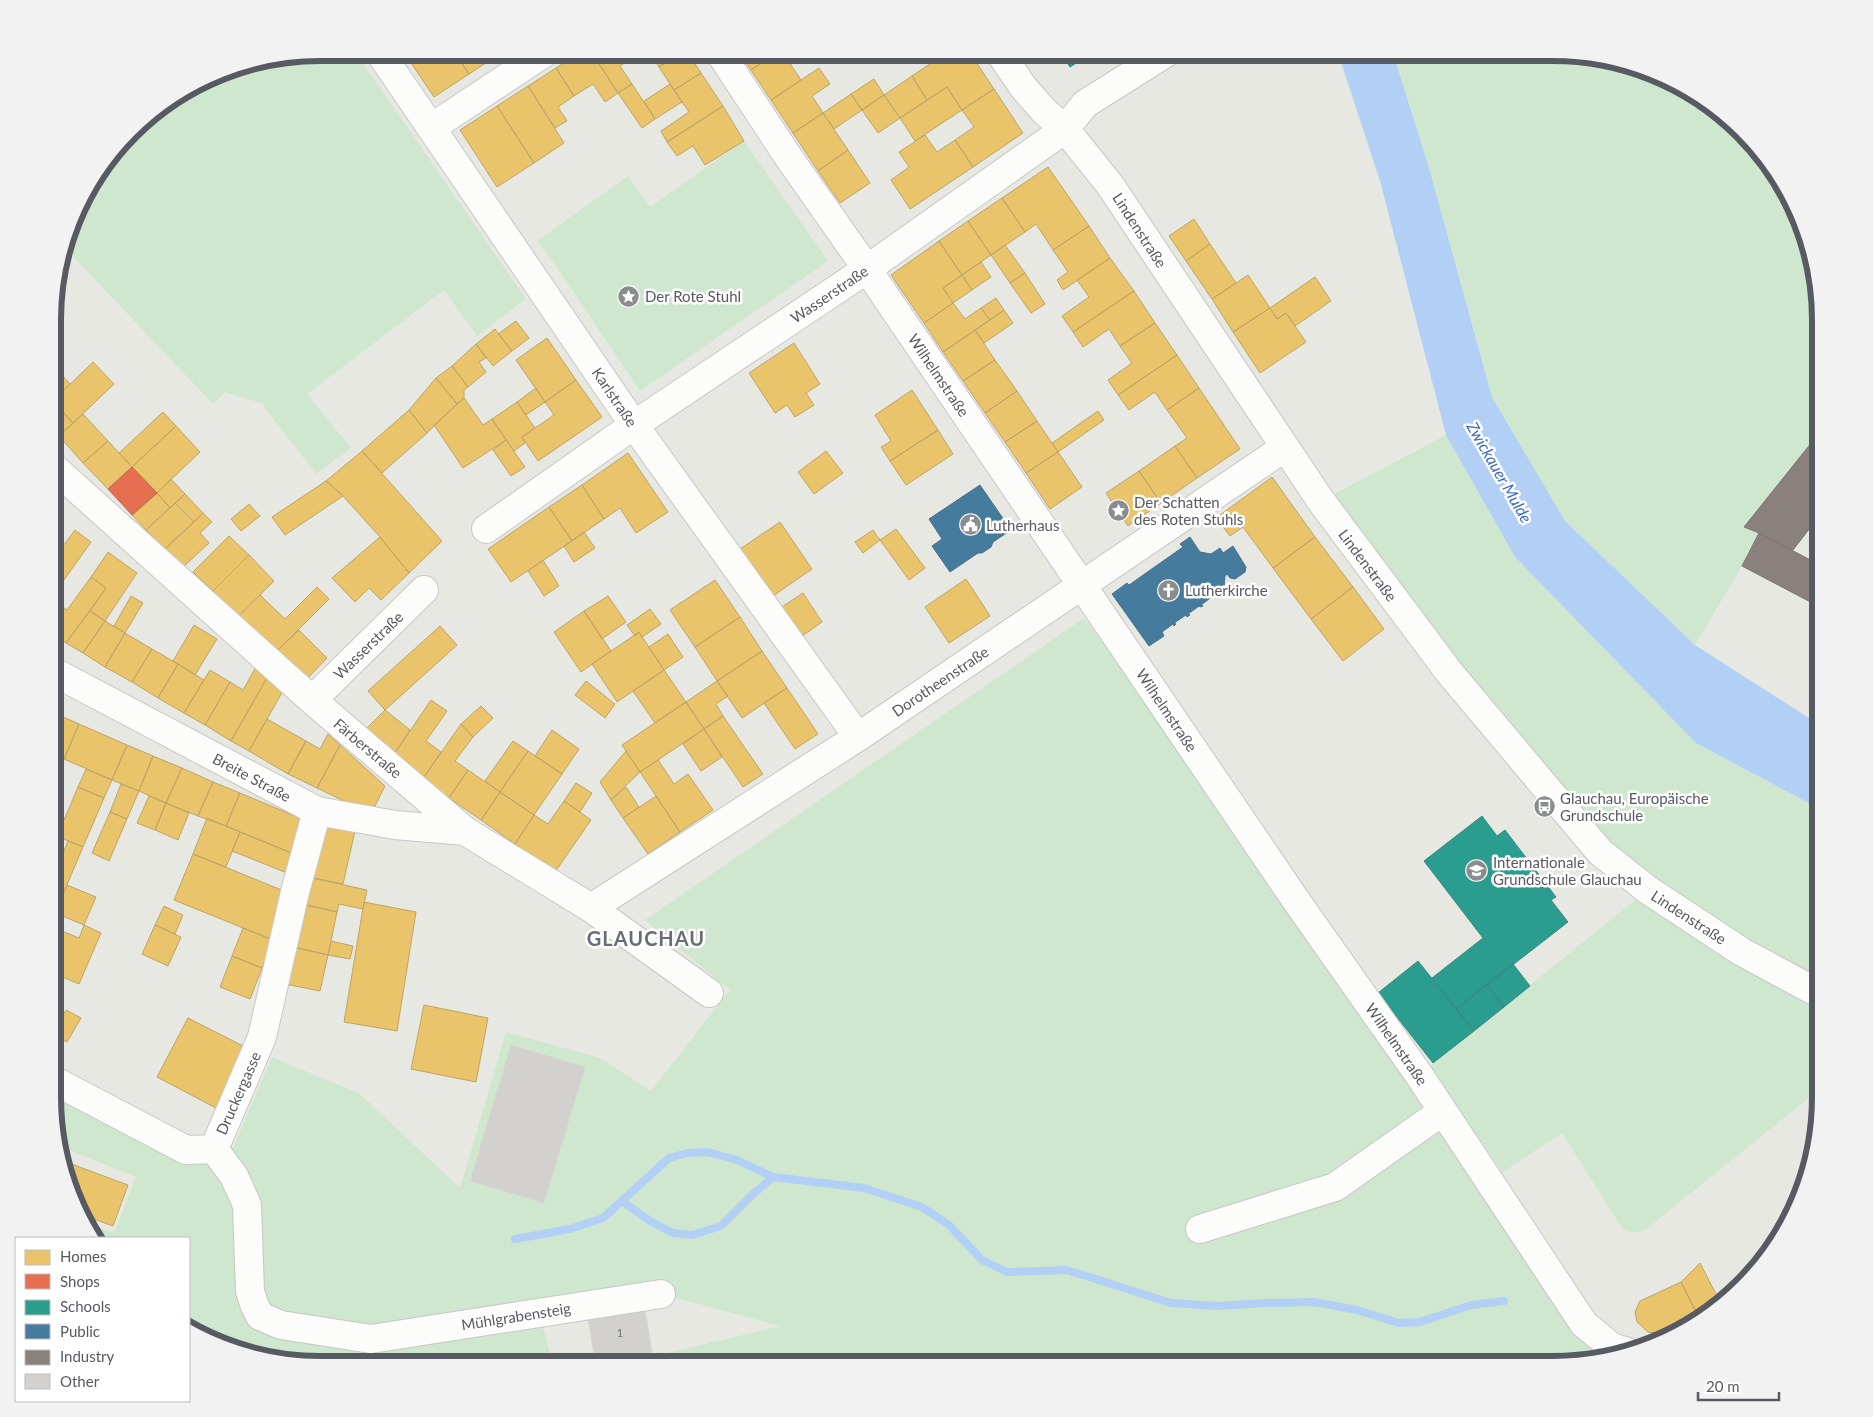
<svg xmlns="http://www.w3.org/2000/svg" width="1873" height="1417" font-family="Lato,sans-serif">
<rect width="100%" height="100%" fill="#e8e8e2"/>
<path fill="#cee7ce" d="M320,53H356L526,299L477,336L444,290L307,394L351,448L316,474L261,403L225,392L213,404L67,250L88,187L144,119L234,67Z
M1393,53H1570L1655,73L1729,119L1793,202L1815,268L1820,320V432L1745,527L1759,533L1742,566L1695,645L1565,521L1492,397L1429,168Z
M744,141L828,261L640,391L554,263L537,241L628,176L650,207Z
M1446,435L1515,557L1696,743L1820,809V994L1648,890L1321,501Z
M1084,618L1295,899L1612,1347L1583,1362L1553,1364H621L781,1326L661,1294L541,1317L552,1363L561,1364H303L218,1344L189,1326V1238H98L86,1223L114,1233L136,1177L62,1147L53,1115V1103L58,1096L179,1163L222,1159L233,1148L272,1057L360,1094L460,1188L506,1032L600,1058L651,1091L730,990L645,920Z
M1640,896L1820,1013V1089L1645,1230L1632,1233L1622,1228L1562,1133L1503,1172L1429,1067Z"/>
<path fill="#b2d0f6" d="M1338,53H1393L1429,168L1492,397L1565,521L1695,645L1820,725V809L1696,743L1515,557L1446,435L1380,181Z"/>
<path fill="#e9c46a" stroke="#bda467" d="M408,53H455L469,74L434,97L405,54Z
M455,53H501L469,74Z
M579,53H592L618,93L605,102L593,84L574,96L556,68Z
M592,53H638V54L620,66L632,84L618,93Z
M650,53H681L659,67Z
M681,53H688L701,73L674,90L659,67Z
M739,53H776L751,70Z
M776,53H803L789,62L801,80L771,100L751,70Z
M924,53H970L994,89L962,110L947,87L927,100L912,76L931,63Z
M556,68L574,96L558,107L567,121L555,128L528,86Z
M819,68L830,84L812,96L823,113L793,133L771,100Z
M701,73L723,106L667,142L661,131L689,112L674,90Z
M912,76L927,100L900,118L884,95Z
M874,79L884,95L862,110L851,94Z
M632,84L655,119L642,128L618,93Z
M670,84L682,102L655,119L644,101Z
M528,86L564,143L534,163L497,106Z
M947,87L962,110L915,141L900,118Z
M994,89L1023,133L973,167L955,140L974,127L962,110Z
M851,94L862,110L834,129L823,113Z
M884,95L900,118L878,133L862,110Z
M497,106L534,163L497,187L460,130Z
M723,106L744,141L705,165L693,146L677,156L667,142Z
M823,113L848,150L818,171L793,133Z
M925,135L937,152L955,140L973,167L910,209L891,180L909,167L899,152Z
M848,150L870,183L840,203L818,171Z
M1048,167L1089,226L1053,250L1036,224L1025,232L1002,198Z
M1002,198L1025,232L991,255L968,221Z
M1194,219L1210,244L1186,261L1169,236Z
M968,221L991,255L962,275L939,241Z
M1089,226L1110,258L1063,290L1057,280L1068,272L1053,250Z
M939,241L962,275L943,288L953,303L924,323L891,275Z
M1210,244L1236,283L1212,299L1186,261Z
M1005,245L1025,273L1010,283L991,255Z
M1110,258L1134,291L1073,332L1062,316L1089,297L1077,280Z
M981,262L991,277L972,290L962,275Z
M1025,273L1045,304L1031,313L1010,283Z
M962,275L972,290L953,303L943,288Z
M1248,275L1270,308L1233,332L1212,299Z
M1315,277L1331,301L1295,326L1286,313L1277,319L1270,308Z
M1134,291L1155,323L1120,346L1109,329L1083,347L1073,332Z
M996,298L1004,310L990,320L981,308Z
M953,303L965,319L981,308L990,320L943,352L924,323Z
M1270,308L1277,319L1286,313L1306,342L1260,373L1233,332Z
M1004,310L1013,323L984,343L975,330Z
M55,320L64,330L55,338Z
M516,321L529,338L512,351L498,334Z
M1155,323L1177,355L1118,395L1108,380L1132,363L1120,346Z
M495,329L512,351L493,366L476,344Z
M975,330L995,360L963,381L943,352Z
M547,338L576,380L545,402L516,360Z
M794,343L820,384L806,393L814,405L795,417L787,405L775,413L749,373Z
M476,344L486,358L479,362L486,372L468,387L452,366Z
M1177,355L1199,388L1167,410L1155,392L1129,410L1118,395Z
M995,360L1017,391L985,413L963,381Z
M93,362L114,384L73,423L55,403V399Z
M452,366L468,387L464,390V398L457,404L436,378Z
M55,367L70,384L55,399Z
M436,378L457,404L427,433L409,410Z
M576,380L602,417L538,461L522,437L554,415L545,402Z
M536,388L545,402L526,415L517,402Z
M1199,388L1240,449L1197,478L1175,446L1187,438L1167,410Z
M912,390L938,430L890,461L881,447L891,441L875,415Z
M1017,391L1037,421L1005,442L985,413Z
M464,398L483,425L492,419L506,440L463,468L434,425Z
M517,402L535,428L522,437L525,443L514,451L492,419Z
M55,403L73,423L59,436L55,432Z
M409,410L427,433L382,473L362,451Z
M1098,411L1104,420L1058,452L1052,443Z
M163,412L176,426L132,467L119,453Z
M83,414L108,441L83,463L59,436Z
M1037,421L1058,452L1026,473L1005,442Z
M176,426L200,452L157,493L132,467Z
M938,430L953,454L906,485L890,461Z
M506,440L525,467L511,476L493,450Z
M108,441L132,467L108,489L83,463Z
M1175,446L1197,478L1161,503L1139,471Z
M362,451L442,541L409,573L380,537L343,496L326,481Z
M826,451L843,473L814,494L798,472Z
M1058,452L1082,487L1050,509L1026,473Z
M628,453L668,512L636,533L620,508L604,519L582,485Z
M1139,471L1161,503L1128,526L1106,493Z
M1272,477L1315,537L1273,568L1243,527L1230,536L1216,518Z
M171,479L185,494L170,508L157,493Z
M326,481L343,496L285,535L272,517Z
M582,485L604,519L572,541L549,507Z
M157,493L170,508L146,530L132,515Z
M185,494L203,513L194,522L175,503Z
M175,503L194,522L164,550L146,530Z
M249,504L260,516L241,531L231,519Z
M549,507L572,541L511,582L488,549Z
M203,513L212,522L200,533L209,543L182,568L164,550Z
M54,514L64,521L54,534Z
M780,522L812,569L773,596L740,549Z
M896,529L925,568L909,580L880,540Z
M75,530L91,542L64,580L54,573V558Z
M873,530L880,540L863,553L855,542Z
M584,532L595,548L574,562L564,546Z
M229,536L249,555L213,591L193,572Z
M380,537L409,573L381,600L369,588L355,602L332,578Z
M1315,537L1353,587L1311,619L1273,568Z
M108,552L137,573L105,621L90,611L106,588L91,577Z
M249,555L274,581L238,617L213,591Z
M543,560L559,586L544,596L528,571Z
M54,573L64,580L54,593Z
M91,577L106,588L66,643L54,636V601L67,610Z
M966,579L990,616L949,643L925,607Z
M715,580L740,617L695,647L670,610Z
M317,587L329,599L275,653L238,617L260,595L285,619Z
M1353,587L1384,629L1343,661L1311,619Z
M803,593L822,622L802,636L782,607Z
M131,596L143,603L125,633L114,626Z
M608,596L626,622L602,639L584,611Z
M650,609L661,624L642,637L639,632L635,636L627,625Z
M90,611L105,621L83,653L66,643Z
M584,611L611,651L581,672L554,632Z
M740,617L762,651L717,681L695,647Z
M105,621L125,633L105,667L83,653Z
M194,625L217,639L195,675L173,661Z
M440,626L457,645L385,710L368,691Z
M299,630L327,658L304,682L275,653Z
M639,632L664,670L617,702L592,664Z
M125,633L152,649L132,682L105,667Z
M668,634L683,657L664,670L649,647Z
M152,649L178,664L158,698L132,682Z
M762,651L787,688L742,718L717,681Z
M178,664L204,680L184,713L158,698Z
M256,667L268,676L231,741L205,725L230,682L243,690Z
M210,670L230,682L205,725L184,713Z
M664,670L686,702L655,723L633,691Z
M268,676L284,689L249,751L231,741Z
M586,681L615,704L605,718L575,695Z
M717,681L728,696L716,704L723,716L704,729L686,702Z
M787,688L818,734L795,749L764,703Z
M431,700L447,711L426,741L441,752L422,780L391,759Z
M686,702L704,729L640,772L622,745Z
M481,706L493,718L473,737L461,724Z
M385,710L410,730L391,759L359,736Z
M54,713L79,724L64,759L54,755Z
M723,716L763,774L743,787L704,729Z
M267,719L306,741L288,774L249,751Z
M79,724L127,745L112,780L64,759Z
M461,724L473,737L455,761L468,770L449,798L422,780Z
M704,729L722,757L701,771L683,744Z
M552,730L579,749L562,774L535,756Z
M328,734L340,745L317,788L288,774L306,741L320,749Z
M513,741L528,751L500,792L485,781Z
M127,745L153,756L139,791L112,780Z
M340,745L385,786L371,814L317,788Z
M528,751L562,774L534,815L500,792Z
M626,751L640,772L611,800L600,782Z
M54,755L64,759L58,773L54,771Z
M153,756L182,768L166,803L139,791Z
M658,760L674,784L688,774L713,810L680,832L640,772Z
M182,768L213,782L198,816L166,803Z
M86,769L112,780L104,798L78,787Z
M468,770L500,792L481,820L449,798Z
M213,782L240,793L226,826L198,816Z
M576,783L592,793L580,812L564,801Z
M121,784L139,791L127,819L110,812Z
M78,787L104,798L83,847L54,835V824L57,817L64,820Z
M626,787L639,807L623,818L611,800Z
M500,792L534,815L515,844L481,820Z
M240,793L307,821L294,854L226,826Z
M149,796L166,803L155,830L137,823Z
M656,796L680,832L648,854L623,818Z
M564,801L591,820L555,872L515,844L534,815L548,824Z
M166,803L189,813L178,840L155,830Z
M110,812L127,819L109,861L92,853Z
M207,818L240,832L226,867L193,854Z
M320,823L355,831L343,884L308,877Z
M240,832L294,854L287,873L232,851Z
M68,841L83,847L55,913L54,875Z
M193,854L284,891L275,913L282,916L273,940L174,900Z
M308,877L367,890L363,909L339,904L337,912L302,904Z
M67,885L96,897L84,925L55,913Z
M364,902L416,912L397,1031L344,1022Z
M302,904L337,912L328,955L293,947Z
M164,906L183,915L175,934L155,925Z
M84,925L101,933L79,984L53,973V927L79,938Z
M155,925L181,937L168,966L142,954Z
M243,928L273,940L262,968L232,956Z
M331,941L353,946L350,959L328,955Z
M293,947L328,955L320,991L285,984Z
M232,956L262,968L250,999L220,987Z
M424,1005L488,1018L476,1082L411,1069Z
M66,1010L81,1018L67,1042L53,1034Z
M188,1018L247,1048L216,1108L157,1077Z
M66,1162L128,1185L113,1226L80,1214Z
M1700,1263L1719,1300L1696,1312L1681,1282Z
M1681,1282L1696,1312L1684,1317L1682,1328L1672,1336L1648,1332L1637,1322L1635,1312L1640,1301Z
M1717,1302L1682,1328L1684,1317Z"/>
<path fill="#e76f51" stroke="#bc6956" d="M132,467L157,493L132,515L108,489Z"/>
<path fill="#2a9d8f" stroke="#388981" d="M1061,53H1092L1070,67Z
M1482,816L1497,836L1505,830L1556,897L1551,900L1568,922L1456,1009L1432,978L1483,938L1424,861Z
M1418,961L1474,1031L1433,1063L1378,993Z
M1513,964L1530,986L1504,1007L1487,984Z
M1487,984L1504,1007L1474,1031L1456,1009Z"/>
<path fill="#457b9d" stroke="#4a718b" d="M980,485L1011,530L993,542L991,547L982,553H978L950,572L932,546L942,539L929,519Z
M1190,537L1200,552L1211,554L1220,548L1223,553L1233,546L1246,567L1245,572L1235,579L1230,578L1227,574L1225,576L1224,587L1215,593L1216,597L1214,598L1213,596L1201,605L1203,606L1200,607L1199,606L1188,614L1190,615L1187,617L1186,615L1174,623L1176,624L1174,626L1173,624L1162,632L1164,636L1149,646L1112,594L1127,583L1129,585L1183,547L1180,544Z"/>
<path fill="#8a817c" stroke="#7b7574" d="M1820,432V515L1793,550L1759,533L1744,527Z
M1759,533L1820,565V607L1742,566Z
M1820,611V623L1815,621Z"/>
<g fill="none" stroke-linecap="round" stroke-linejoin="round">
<path stroke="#b2d0f6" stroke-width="8" d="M622,1201L650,1221L673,1233L692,1235L721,1226L752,1195L773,1177
M515,1239L570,1229L603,1218L669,1158L687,1153L708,1152L737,1160L773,1177L864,1188L922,1207L949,1225L982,1260L1007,1272L1067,1270L1171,1303L1218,1306L1264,1303L1314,1302L1357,1310L1399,1323L1420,1322L1471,1305L1504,1301"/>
</g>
<path fill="#d2d1cd" stroke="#d8d7d1" d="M511,1045L585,1067L544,1203L470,1181Z
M644,1303L652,1352L595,1361L587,1312Z"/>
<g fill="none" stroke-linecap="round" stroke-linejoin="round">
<defs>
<path id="minor" d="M380,53L634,425L858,737
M720,53L789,158L867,269L1295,899L1419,1075L1584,1324L1612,1347L1628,1352
M1000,53L1023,87L1045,112L1065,129L1110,185L1321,501L1449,672L1600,852L1648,890L1742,952L1820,994
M431,128L544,53
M54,468L312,700L465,831L591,908L709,993
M486,529L634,425L867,269L1065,129L1085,104L1166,53
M54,672L317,811L395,825L465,831
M312,700L424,590
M591,908L858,737L1284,448
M53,1080L186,1150L214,1149
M214,1149L234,1176L247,1205L250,1291L254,1304L260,1316L281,1325L371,1339L661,1294
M214,1149L262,1037L295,892L317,811
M1200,1229L1335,1187L1443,1111"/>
</defs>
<use href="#minor" stroke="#c7c7c7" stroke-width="30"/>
<use href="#minor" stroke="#fcfcfb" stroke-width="28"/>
</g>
<defs>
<symbol id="sight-disc" viewBox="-11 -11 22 22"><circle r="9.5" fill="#8a8c8e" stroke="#fff"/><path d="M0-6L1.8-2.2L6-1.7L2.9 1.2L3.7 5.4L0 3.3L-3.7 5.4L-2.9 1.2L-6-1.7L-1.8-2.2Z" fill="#fff"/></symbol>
<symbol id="civic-disc" viewBox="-11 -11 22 22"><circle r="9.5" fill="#8a8c8e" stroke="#fff"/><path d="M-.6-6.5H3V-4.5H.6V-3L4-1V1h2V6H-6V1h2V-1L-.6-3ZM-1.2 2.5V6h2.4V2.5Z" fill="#fff"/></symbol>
<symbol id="church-disc" viewBox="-11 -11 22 22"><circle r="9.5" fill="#8a8c8e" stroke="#fff"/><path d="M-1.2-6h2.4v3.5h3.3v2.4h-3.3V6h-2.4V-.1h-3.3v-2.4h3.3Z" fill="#fff"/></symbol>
<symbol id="bus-disc" viewBox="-11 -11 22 22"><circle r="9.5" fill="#8a8c8e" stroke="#fff"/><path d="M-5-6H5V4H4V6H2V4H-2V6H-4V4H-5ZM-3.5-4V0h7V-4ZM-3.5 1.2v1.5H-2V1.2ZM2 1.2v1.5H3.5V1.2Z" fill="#fff"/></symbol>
<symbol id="school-disc" viewBox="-11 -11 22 22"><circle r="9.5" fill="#8a8c8e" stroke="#fff"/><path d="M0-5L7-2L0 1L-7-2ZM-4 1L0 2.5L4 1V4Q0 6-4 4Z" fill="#fff"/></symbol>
</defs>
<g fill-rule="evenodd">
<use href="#sight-disc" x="616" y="284" width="25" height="25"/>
<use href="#sight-disc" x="1106" y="498" width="25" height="25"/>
<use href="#civic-disc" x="958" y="512" width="25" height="25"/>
<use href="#church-disc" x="1156" y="578" width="25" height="25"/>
<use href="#bus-disc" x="1532" y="794" width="25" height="25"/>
<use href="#school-disc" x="1464" y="858" width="25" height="25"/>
</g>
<g text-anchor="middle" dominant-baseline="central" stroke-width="5" stroke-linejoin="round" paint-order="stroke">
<g font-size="12" fill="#76787c">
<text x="620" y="1332">1</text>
</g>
<g font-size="15" fill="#575a61" stroke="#fff">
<text transform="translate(1140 230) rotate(57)">Lindenstraße</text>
<text transform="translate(829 294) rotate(-34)">Wasserstraße</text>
<text transform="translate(939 375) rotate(56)">Wilhelmstraße</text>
<text transform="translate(615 397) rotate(56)">Karlstraße</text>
<text transform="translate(1368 565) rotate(53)">Lindenstraße</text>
<text transform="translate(368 645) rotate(-44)">Wasserstraße</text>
<text transform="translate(940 681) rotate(-34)">Dorotheenstraße</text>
<text transform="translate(1167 710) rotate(56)">Wilhelmstraße</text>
<text transform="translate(368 748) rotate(40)">Färberstraße</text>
<text transform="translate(252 777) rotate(28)">Breite Straße</text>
<text transform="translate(1689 917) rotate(33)">Lindenstraße</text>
<text transform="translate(1397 1044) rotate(55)">Wilhelmstraße</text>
<text transform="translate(238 1093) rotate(-66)">Druckergasse</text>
<text transform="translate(516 1316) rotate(-9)">Mühlgrabensteig</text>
</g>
<g font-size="15" fill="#575a61" stroke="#fff" text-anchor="start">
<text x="645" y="296">Der Rote Stuhl</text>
<text x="1134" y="502">Der Schatten<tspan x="1134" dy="17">des Roten Stuhls</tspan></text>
<text x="986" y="525">Lutherhaus</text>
<text x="1185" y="590">Lutherkirche</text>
<text x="1560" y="798">Glauchau, Europäische<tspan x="1560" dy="17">Grundschule</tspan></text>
<text x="1493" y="862">Internationale<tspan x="1493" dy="17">Grundschule Glauchau</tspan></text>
</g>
<g font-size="16" font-style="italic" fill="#3769c9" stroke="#fff">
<text transform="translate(1500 472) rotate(60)">Zwickauer Mulde</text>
</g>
<g font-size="20" font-weight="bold" letter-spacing="1" fill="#686c73" stroke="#fff">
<text x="646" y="938">GLAUCHAU</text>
</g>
</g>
<path d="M0 0H1873V1417H0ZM320 61H1553A259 259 0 0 1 1812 320V1097A259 259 0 0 1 1553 1356H320A259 259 0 0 1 61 1097V320A259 259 0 0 1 320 61Z" fill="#f2f2f2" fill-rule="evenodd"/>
<path fill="none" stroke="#575a61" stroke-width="6" d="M320 61H1553A259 259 0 0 1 1812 320V1097A259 259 0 0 1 1553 1356H320A259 259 0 0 1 61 1097V320A259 259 0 0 1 320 61Z"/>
<rect x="15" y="1237" width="175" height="165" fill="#ffffff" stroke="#bcbdc0"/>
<rect x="25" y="1250" width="25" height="15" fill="#e9c46a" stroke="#bcbdc0"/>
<text x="60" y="1262" font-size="15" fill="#575a61">Homes</text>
<rect x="25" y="1274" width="25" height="15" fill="#e76f51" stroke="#bcbdc0"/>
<text x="60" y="1287" font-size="15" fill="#575a61">Shops</text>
<rect x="25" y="1300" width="25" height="15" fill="#2a9d8f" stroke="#bcbdc0"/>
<text x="60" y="1312" font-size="15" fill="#575a61">Schools</text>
<rect x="25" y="1324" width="25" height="15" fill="#457b9d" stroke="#bcbdc0"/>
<text x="60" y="1337" font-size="15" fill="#575a61">Public</text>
<rect x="25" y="1350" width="25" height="15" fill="#8a817c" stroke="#bcbdc0"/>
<text x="60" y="1362" font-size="15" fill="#575a61">Industry</text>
<rect x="25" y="1374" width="25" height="15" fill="#d2d1cd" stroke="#bcbdc0"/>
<text x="60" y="1387" font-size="15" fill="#575a61">Other</text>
<path d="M1698 1392v8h81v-8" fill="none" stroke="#575a61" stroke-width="2.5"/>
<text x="1706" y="1392" font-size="15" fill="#575a61" stroke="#ffffff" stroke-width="4" paint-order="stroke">20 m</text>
</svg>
